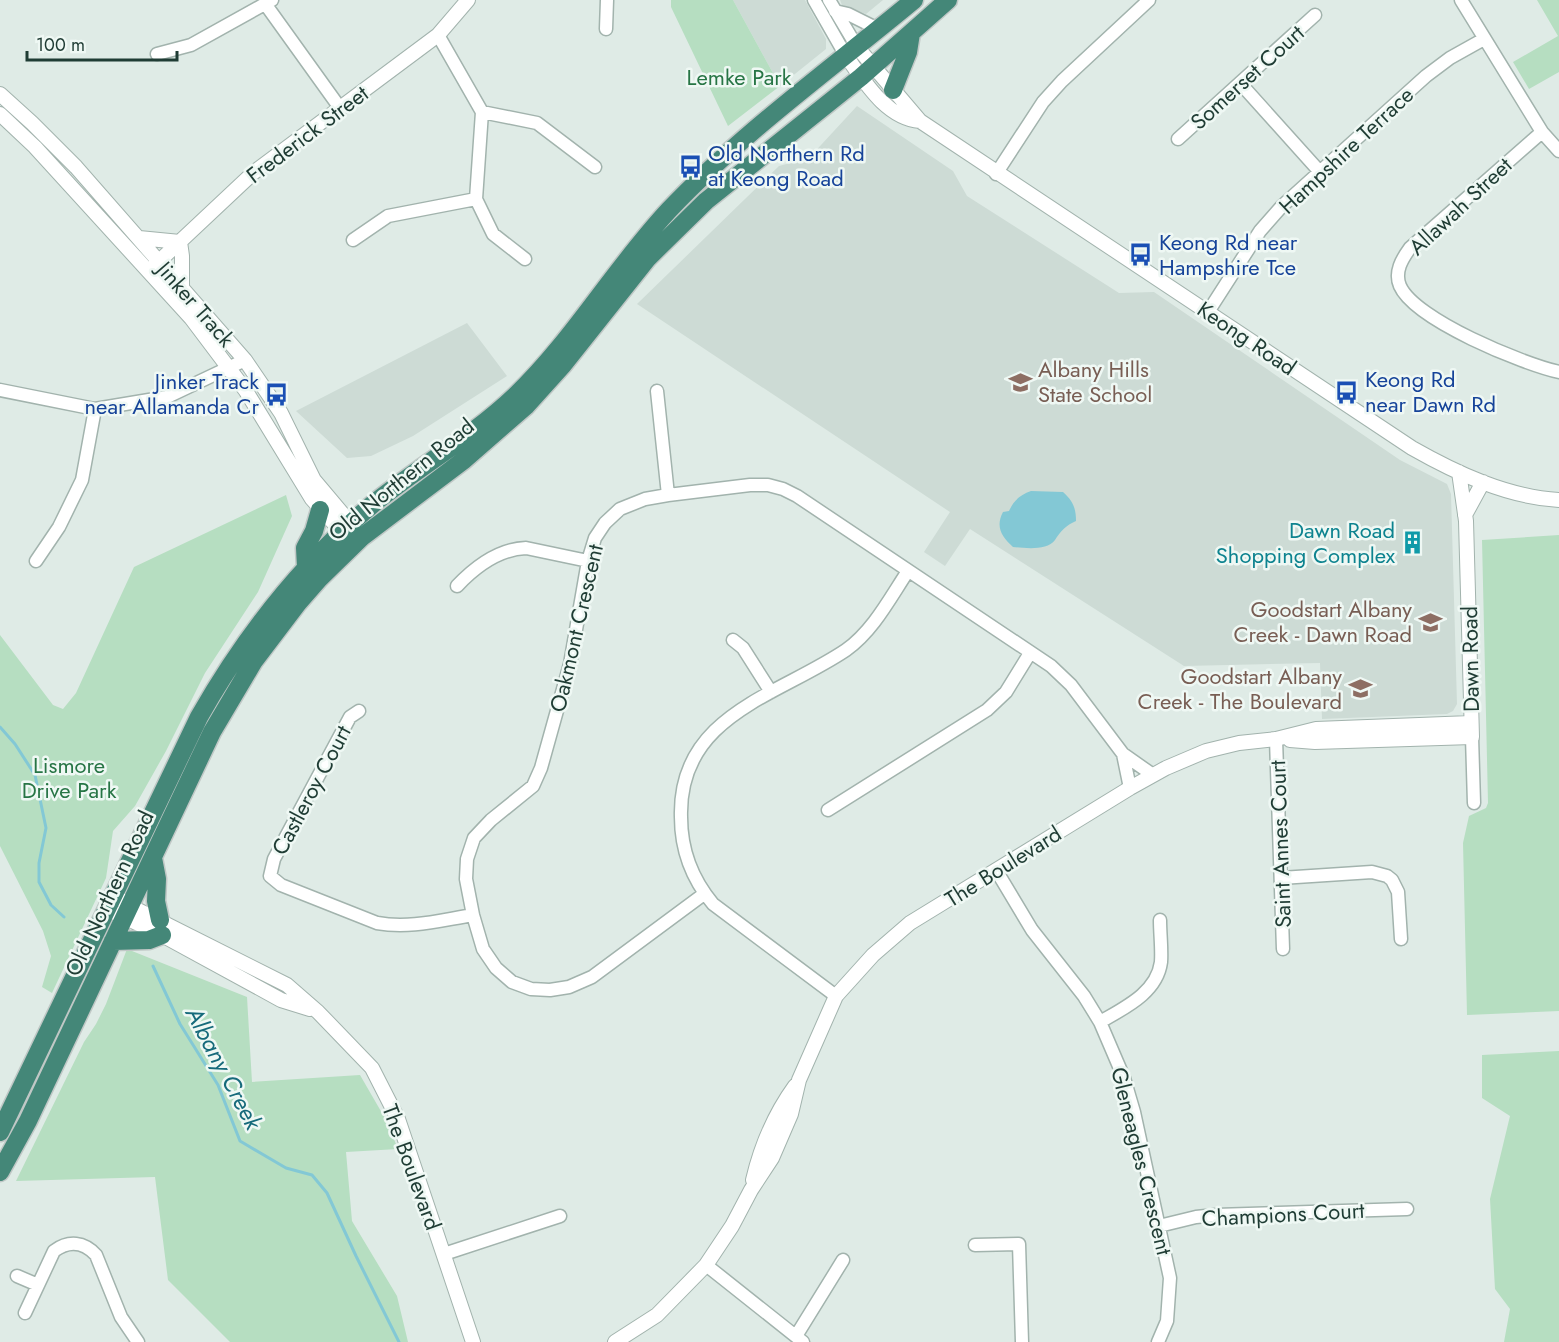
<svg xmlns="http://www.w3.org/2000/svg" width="1559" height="1342" font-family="Jost,sans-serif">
<rect width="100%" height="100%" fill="#dfebe6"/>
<path fill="#cddbd5" d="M733,0H805L826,39V49L780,86Z
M840,0H883L866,14L842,5Z
M857,106L953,171L967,196L1119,293L1154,292L1400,460L1447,484L1451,494L1457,704L1453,711L1447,714L1322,719L1320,663L1184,666L970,529L945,566L924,552L950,512L637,304L779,166L809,158Z
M467,323L507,376L413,436L371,456L347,458L296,411Z"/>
<path fill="#b6dec1" d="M671,0H733L780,86L728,126L671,7Z
M1537,0H1559V72L1529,89L1513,62L1558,36Z
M286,495L292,516L258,592L205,673L166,751L135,806L113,831L106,878L52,993L42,987L51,956L43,931L0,846V635L53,705L63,709L76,693L134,567Z
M1559,535V1011L1467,1015L1463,843L1469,816L1486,808L1488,803L1482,540Z
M127,949L247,997L252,1082L360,1075L386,1120L398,1149L346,1152L352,1221L397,1296L408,1342H230L168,1280L155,1177L16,1181L84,1042L96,1024L106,1004Z
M1559,1051V1342H1504L1510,1309L1495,1289L1490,1199L1510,1116L1482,1098V1055Z"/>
<path fill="#83c8d5" d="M1031,491L1063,492C1073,501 1076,508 1076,521C1066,525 1060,532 1055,540C1047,551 1025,548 1013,547C1002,537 995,527 1003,512L1009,511C1014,500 1020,495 1031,491Z"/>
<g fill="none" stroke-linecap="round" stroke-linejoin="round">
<path stroke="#83c8d5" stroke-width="3" d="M0,727L15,744L35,775L46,828L39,863V882L51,905L64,917
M153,966L180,1024L218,1085L240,1141L286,1168L312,1175L327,1193L356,1256L399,1342"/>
<defs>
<path id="minor" d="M814,0L846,56
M829,0L857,47
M1461,0L1542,132L1559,151
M266,5L340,108
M835,11L848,14L878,29
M606,29L607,0
M438,35L482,112L476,199L493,234L525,259
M157,54L191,45L272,0
M1240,83L1320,172
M482,112L537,123L595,167
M1542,132L1410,248C1402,259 1394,272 1400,286C1415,320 1523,364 1559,372
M1178,139L1315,15
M996,174L1043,102L1062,81L1149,0
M353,240L388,216L476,199
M1208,312L1260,231L1282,206L1426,76L1450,58L1484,39
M0,390L95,409L167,397L245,360
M657,391L668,495
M36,561L59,527L82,480L95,409
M457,586C475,567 499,549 526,548L588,561
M733,640L743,648L771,692
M359,711L350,717L274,859L270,876L281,885L377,923C410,929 441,920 473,915
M1472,737L1474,803
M1276,739L1283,949
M1123,754L1130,788
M828,810L987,710L1006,692L1030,653
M996,870L1032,930L1084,996L1100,1022L1124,1078L1134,1112L1170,1278L1167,1321L1158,1342
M1281,878L1372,872L1387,876L1392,880L1398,892L1401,939
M704,894L592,977L569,987L550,990L531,989L512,982L496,968L483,949L473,915L466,879L467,859L474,838L491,820L533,786L541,768L570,664L588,561L595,538L605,523L620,509L645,499L668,495L750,485H768L783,489L797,496L1051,666L1071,685L1123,754L1153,775
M836,996L713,904C692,879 681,850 681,817C678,715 778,696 846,650C873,631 890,598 908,571
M1100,1022C1124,1008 1157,993 1161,962C1162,949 1160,934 1160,920
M1159,1226L1196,1217L1216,1215L1407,1209
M975,1245L1019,1244L1022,1342
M444,1254L560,1216
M706,1265L803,1342
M17,1276L38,1285
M25,1313L54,1251C69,1240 84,1242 96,1255L121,1317L138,1342
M796,1336L843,1260"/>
<path id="tertiary" d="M857,47L920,121L1412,448C1456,473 1507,497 1559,500
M846,56C865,82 886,118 920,121
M0,94L32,123L76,167L245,360L281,413L314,480L357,531
M0,114L35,147L191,318L246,391L312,499L348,539
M139,238L180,242L182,256V286
M154,266L253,173L438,35L468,0
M1465,515L1483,482
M1290,740L1315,742L1472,737L1466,521L1459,472
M114,895L130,906L287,985L318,1012L372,1068L398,1119L473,1342
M115,913L162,935L281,1000L310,1009
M753,1180C761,1146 774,1115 795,1086
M615,1342L657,1315L706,1265L732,1226L751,1190L772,1158L791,1114L799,1080L836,996L873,955L910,923L1130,788L1166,768L1206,751L1239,743L1276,739L1316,729L1471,723"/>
<path id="trunk" d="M893,90L908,52L911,33
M306,567L305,548L314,531L320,510
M153,858L157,879L156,901L160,920
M113,941L149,940L162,935
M0,1132L199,717C245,636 301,564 373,504C420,466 472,437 516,395C574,339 614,269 669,210C742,133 832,68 914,0
M0,1172L28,1121L212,732L254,661L298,603L319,579L362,537L464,460L526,406L563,365L648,258L706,201L861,77L948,0"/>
</defs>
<use href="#minor" stroke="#a2b3ad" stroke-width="15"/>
<use href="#tertiary" stroke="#a2b3ad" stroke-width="16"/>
<use href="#trunk" stroke="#c0c8c6" stroke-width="21"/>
<use href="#minor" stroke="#fff" stroke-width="12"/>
<use href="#tertiary" stroke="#fff" stroke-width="14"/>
<use href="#trunk" stroke="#448778" stroke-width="18"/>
</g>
<defs>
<symbol id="bus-bare" viewBox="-9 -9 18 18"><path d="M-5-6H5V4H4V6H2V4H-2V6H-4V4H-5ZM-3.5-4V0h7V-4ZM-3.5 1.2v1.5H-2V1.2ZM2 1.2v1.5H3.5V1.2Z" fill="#1a4fb4" stroke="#eff8f4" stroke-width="2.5" paint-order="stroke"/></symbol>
<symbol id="school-bare" viewBox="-9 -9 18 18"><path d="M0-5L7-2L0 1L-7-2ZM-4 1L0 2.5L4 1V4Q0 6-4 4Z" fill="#8d6e63" stroke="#eff8f4" stroke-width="2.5" paint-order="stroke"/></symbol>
<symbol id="building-bare" viewBox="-9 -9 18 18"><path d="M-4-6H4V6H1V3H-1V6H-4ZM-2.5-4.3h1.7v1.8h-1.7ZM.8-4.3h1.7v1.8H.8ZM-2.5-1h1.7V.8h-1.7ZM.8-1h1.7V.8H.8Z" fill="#0f9aa8" stroke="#eff8f4" stroke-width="2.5" paint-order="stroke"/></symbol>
</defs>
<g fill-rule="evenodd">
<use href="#bus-bare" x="674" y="150" width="33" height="33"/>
<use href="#bus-bare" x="1124" y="238" width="33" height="33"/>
<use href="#school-bare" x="1004" y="366" width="33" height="33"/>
<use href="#bus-bare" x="1330" y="376" width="33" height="33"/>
<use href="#bus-bare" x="260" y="378" width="33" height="33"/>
<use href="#building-bare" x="1396" y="526" width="33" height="33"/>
<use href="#school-bare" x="1414" y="606" width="33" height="33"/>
<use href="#school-bare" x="1344" y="672" width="33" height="33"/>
</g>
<g text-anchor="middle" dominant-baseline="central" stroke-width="5" stroke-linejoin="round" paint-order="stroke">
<g font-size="22" fill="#277545" stroke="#eff8f4">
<text x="739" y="77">Lemke Park</text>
<text x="69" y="765">Lismore<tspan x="69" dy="25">Drive Park</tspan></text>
</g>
<g font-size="22" fill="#1f3c34" stroke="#eff8f4">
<text transform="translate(1247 77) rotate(-42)">Somerset Court</text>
<text transform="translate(307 134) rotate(-37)">Frederick Street</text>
<text transform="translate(1346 150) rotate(-43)">Hampshire Terrace</text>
<text transform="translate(1460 206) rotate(-43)">Allawah Street</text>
<text transform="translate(196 304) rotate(49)">Jinker Track</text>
<text transform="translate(1247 338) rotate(34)">Keong Road</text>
<text transform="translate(401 479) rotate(-39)">Old Northern Road</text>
<text transform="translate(576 628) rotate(-77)">Oakmont Crescent</text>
<text transform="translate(1470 659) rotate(-91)">Dawn Road</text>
<text transform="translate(311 790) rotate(-62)">Castleroy Court</text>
<text transform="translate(1280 844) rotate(-92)">Saint Annes Court</text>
<text transform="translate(1003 866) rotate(-32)">The Boulevard</text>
<text transform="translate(109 893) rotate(-65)">Old Northern Road</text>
<text transform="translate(1142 1161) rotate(76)">Gleneagles Crescent</text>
<text transform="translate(412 1167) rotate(70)">The Boulevard</text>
<text transform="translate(1283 1214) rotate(-3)">Champions Court</text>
</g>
<g font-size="22" fill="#164399" stroke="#eff8f4" text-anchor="start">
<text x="708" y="153">Old Northern Rd<tspan x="708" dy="25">at Keong Road</tspan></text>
<text x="1159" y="242">Keong Rd near<tspan x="1159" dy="25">Hampshire Tce</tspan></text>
<text x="1365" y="379">Keong Rd<tspan x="1365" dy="25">near Dawn Rd</tspan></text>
<text x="259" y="381" text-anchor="end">Jinker Track<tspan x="259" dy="25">near Allamanda Cr</tspan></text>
</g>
<g font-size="22" fill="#785e54" stroke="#eff8f4" text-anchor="end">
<text x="1038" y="369" text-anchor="start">Albany Hills<tspan x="1038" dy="25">State School</tspan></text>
<text x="1412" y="609">Goodstart Albany<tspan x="1412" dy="25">Creek - Dawn Road</tspan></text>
<text x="1342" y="676">Goodstart Albany<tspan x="1342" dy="25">Creek - The Boulevard</tspan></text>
</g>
<g font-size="22" fill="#0d838f" stroke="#eff8f4" text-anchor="end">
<text x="1395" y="530">Dawn Road<tspan x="1395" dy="25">Shopping Complex</tspan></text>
</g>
<g font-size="24" font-style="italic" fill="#166a7b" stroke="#eff8f4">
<text transform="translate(224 1068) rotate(62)">Albany Creek</text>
</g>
</g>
<path d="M27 51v9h150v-9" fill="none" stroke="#1f3c34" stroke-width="3"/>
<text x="36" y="51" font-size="18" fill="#1f3c34" stroke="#eff8f4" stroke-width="4.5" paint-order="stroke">100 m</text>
</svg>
